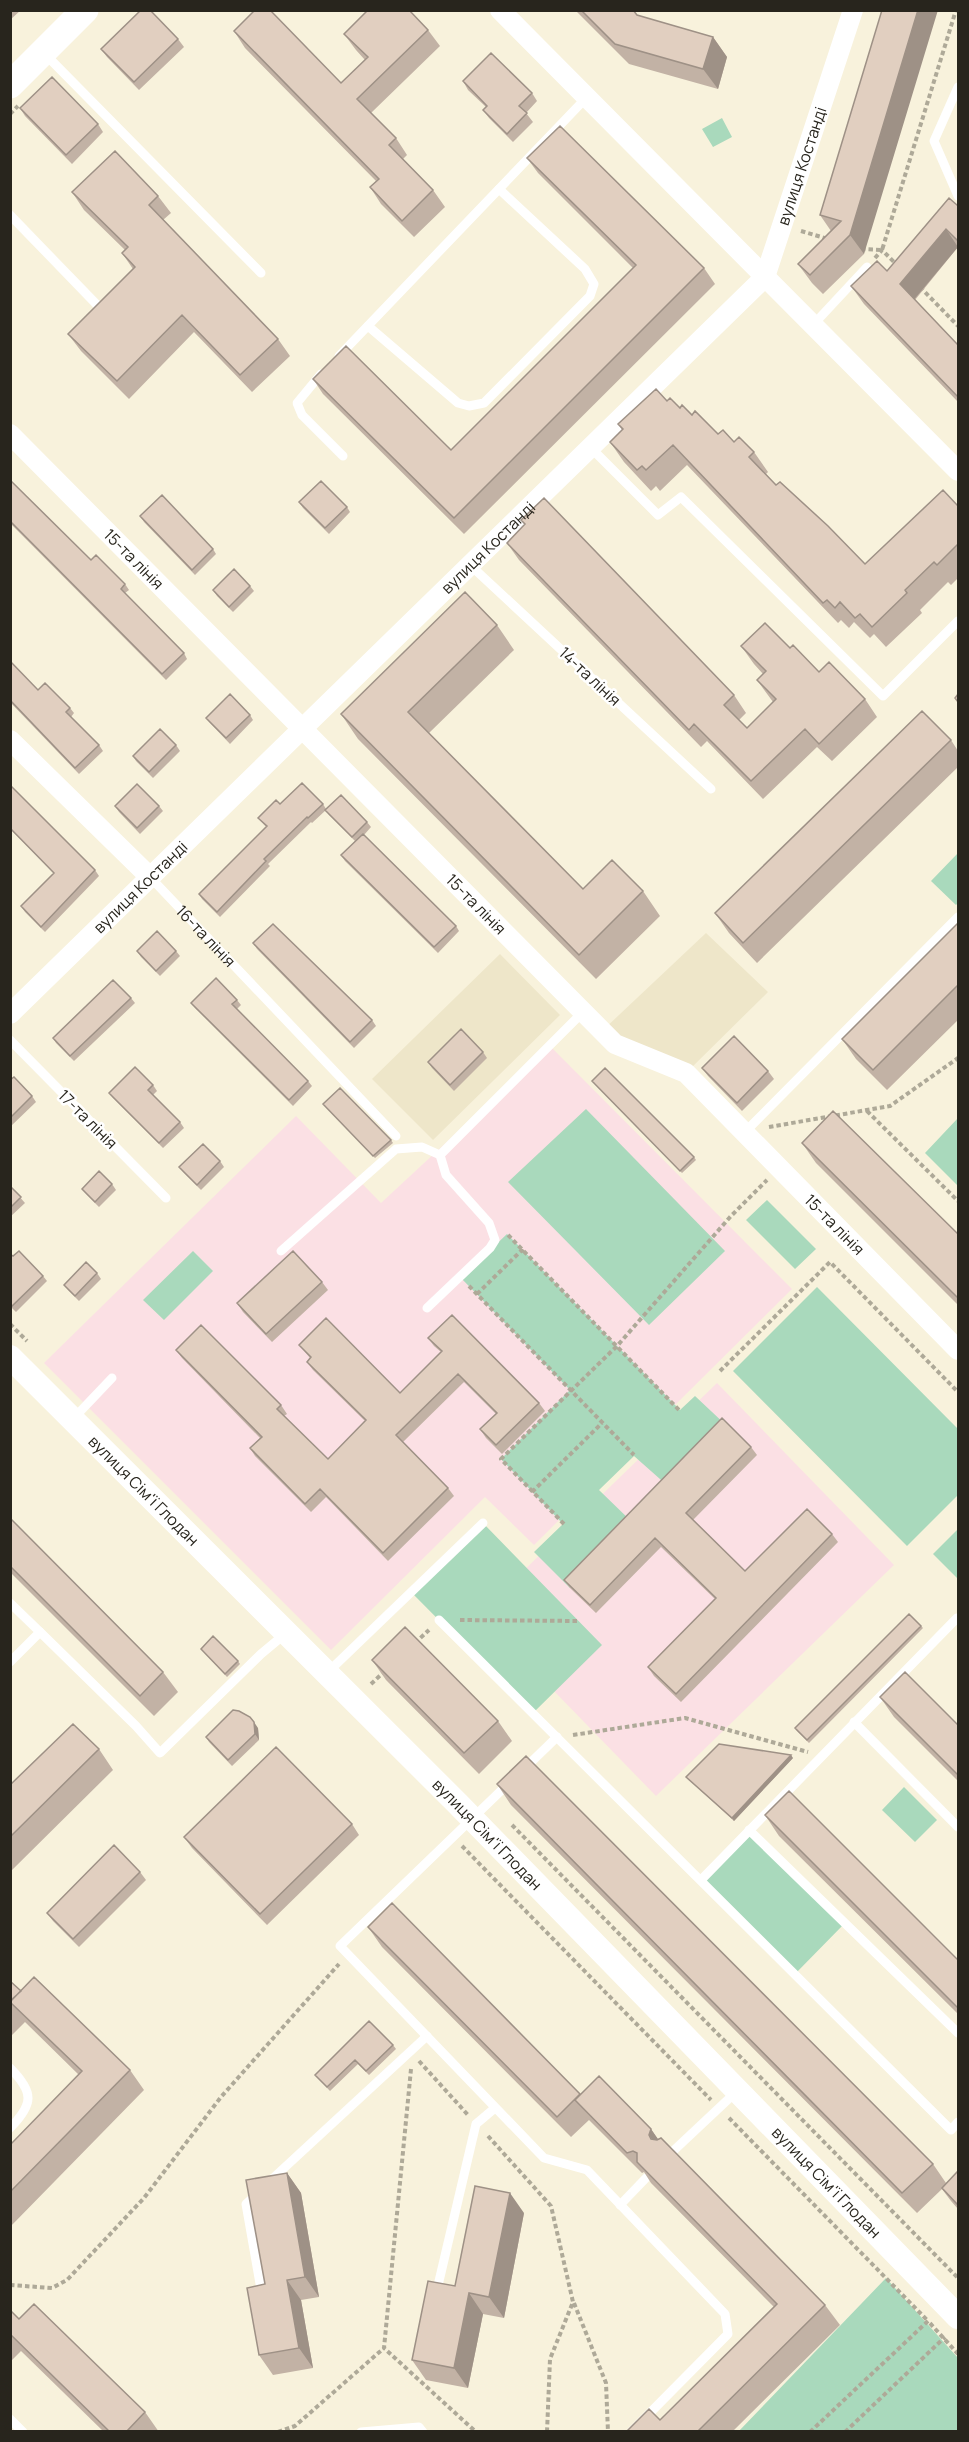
<svg xmlns="http://www.w3.org/2000/svg" width="969" height="2442" font-family="Manrope,sans-serif">
<rect width="100%" height="100%" fill="#f8f2dc"/>
<path fill="#eee6c9" d="M706,933L768,992L686,1073L602,1031Z
M500,954L560,1015L433,1140L372,1079Z"/>
<path fill="#fbe0e4" d="M550,1046L792,1289L534,1545L485,1497L331,1650L44,1363L296,1116L381,1203Z
M717,1383L894,1565L656,1796L479,1614Z"/>
<path fill="#a9d9bc" d="M722,118L732,137L713,147L702,129Z
M958,853V903L956,905L931,881Z
M586,1109L725,1251L649,1325L508,1182Z
M958,1118V1186L925,1153Z
M767,1200L816,1249L795,1269L746,1220Z
M507,1234L680,1410L695,1396L728,1427L669,1487L634,1456L599,1490L633,1523L570,1588L534,1552L563,1524L501,1459L570,1390L461,1278Z
M193,1251L213,1271L164,1320L143,1300Z
M817,1287L958,1429V1495L907,1546L733,1371Z
M483,1523L602,1645L532,1714L411,1592Z
M958,1529V1579L933,1554Z
M904,1787L937,1820L915,1842L882,1810Z
M749,1830L845,1923L795,1974L701,1880Z
M886,2278L958,2358V2431L738,2432Z"/>
<g fill="none" stroke-linecap="round" stroke-linejoin="round">
<path stroke="#aea998" stroke-width="4" stroke-dasharray="4.5 3" stroke-linecap="butt" d="M10,114L18,106
M801,231L828,239
M861,249L882,250L956,10
M875,258L882,250L897,265
M920,287L958,326
M867,1111L958,1201
M769,1127L890,1106L958,1058
M508,1235L680,1411
M469,1286L634,1455
M477,1294L523,1249
M10,1324L27,1341
M720,1371L830,1262L958,1392
M532,1492L602,1423
M564,1524L501,1459L617,1346L731,1216L767,1180
M460,1620L579,1621
M415,1643L429,1630
M371,1684L385,1671
M573,1735L685,1718L808,1752
M512,1825L958,2278
M462,1846L711,2100
M419,2061L468,2115
M411,2069L384,2348L476,2432
M729,2118L928,2321
M488,2136L551,2206L573,2302L550,2359L547,2432
M10,2285L52,2288L67,2280L144,2198L221,2097L339,1964
M574,2303L606,2383L608,2432
M278,2432L295,2426L384,2348
M810,2432L928,2321L958,2354
M845,2432L945,2337"/>
<g stroke="#fff" stroke-width="9">
<path d="M45,54L261,273"/>
<path d="M958,87L934,141L958,196"/>
<path d="M10,215L102,310"/>
<path d="M813,325L867,267"/>
<path d="M368,326L458,403L469,406L484,403L590,296L594,284L585,269L499,189"/>
<path d="M339,356L587,97"/>
<path d="M321,374L297,403L302,415L343,456"/>
<path d="M590,447L658,515L681,497L883,696L958,621"/>
<path d="M469,564L711,789"/>
<path id="s1" d="M150,877L396,1136"/>
<path d="M10,1040L166,1198"/>
<path d="M745,1132L958,917"/>
<path d="M440,1155L583,1012"/>
<path d="M281,1251L396,1149L422,1147L440,1155L446,1175L489,1223L495,1240L490,1248L427,1308"/>
<path d="M73,1419L112,1378"/>
<path d="M10,1603L40,1632"/>
<path d="M439,1620L951,2130L958,2122"/>
<path d="M10,1662L40,1632L136,1726L160,1753L261,1654L285,1634"/>
<path d="M327,1673L483,1523"/>
<path d="M854,1722L958,1827"/>
<path d="M525,1768L557,1737"/>
<path d="M508,1784L340,1946L544,2158L587,2170L725,2314L728,2334L631,2432"/>
<path d="M749,1830L958,2033"/>
<path d="M701,1880L957,1618L958,1619"/>
<path d="M10,2068C34,2092 34,2104 10,2128"/>
<path d="M670,2154L736,2092"/>
<path d="M270,2181L427,2036"/>
<path d="M258,2193L246,2204L262,2295"/>
<path d="M620,2205L646,2178"/>
<path d="M436,2294L476,2124L495,2108"/>
<path d="M10,2419L23,2432"/>
<path d="M361,2432L419,2427L423,2432"/>
</g>
<g stroke="#fff" stroke-width="20">
<path d="M500,10L958,471"/>
<path id="s2" d="M10,434L615,1044L686,1073L958,1350"/>
<path d="M10,740L150,877"/>
<path id="s3" d="M10,1014L765,277L853,10"/>
</g>
<path stroke="#fff" stroke-width="24" id="s4" d="M10,1357L458,1804L958,2317"/>
<path stroke="#fff" stroke-width="27" d="M10,85L85,10"/>
</g>
<path fill="#c2b2a5" d="M10,10H21L10,20Z
M575,10H633L637,15L713,37L727,57L718,89L629,64Z
M882,10L864,254L823,294L812,283L798,264L831,231L820,215Z
M428,30L440,46L371,113L396,138L407,155L403,159L433,190L445,207L414,237L381,204L370,187L376,181L245,48L234,31L341,83L365,60L356,50L344,34Z
M178,39L184,47L139,90L107,57L101,49Z
M463,81L532,93L537,101L526,113L533,122L513,142L489,118L483,110L486,107L468,90Z
M20,108L98,124L103,132L72,164L25,116Z
M527,158L704,268L715,284L464,534L323,394L313,379L451,450L633,268L538,173Z
M72,192L158,196L171,213L163,220L278,339L290,356L252,392L194,332L129,399L81,351L68,334L133,269L122,253L125,250L84,210Z
M958,204V247L915,300L958,345V402L864,304L851,286L887,271Z
M667,401L692,415L718,434L754,452L768,472L766,474L776,485L865,564L958,506V578L951,585L948,582L920,610L922,613L886,647L874,634L870,638L854,622L849,628L841,620L838,623L687,465L660,491L656,486L651,491L624,462L610,442L622,430L618,424Z
M10,480L91,560L125,584L129,590L125,593L184,653L187,659L166,680L10,523Z
M299,502L347,507L350,512L329,534L303,508Z
M140,516L213,549L216,554L195,575L144,522Z
M521,520L734,695L746,713L739,720L747,728L773,702L757,680L763,674L754,664L741,646L790,648L819,672L865,699L877,717L832,761L817,747L763,799L707,741L701,747L519,560L507,543L525,525Z
M250,586L254,591L233,612L217,596L213,590Z
M497,625L514,650L429,733L583,889L643,891L660,916L596,979L358,739L341,714Z
M10,661L38,690L70,708L74,713L71,717L99,745L103,751L79,774L10,702Z
M250,715L253,720L230,744L210,723L206,718Z
M951,740L958,751V767L757,963L729,933L715,913Z
M176,745L180,751L153,778L136,761L133,756Z
M10,785L95,870L99,876L45,932L25,912L21,906L54,873L10,829Z
M280,804H323L326,809L367,822L371,827L364,835L456,926L459,931L438,953L345,861L341,855L355,841L329,815L326,810L312,823L311,822L268,864L270,866L220,917L202,899L199,894L266,827L258,818Z
M115,806H159L163,811L140,834L119,812Z
M958,923V1020L887,1090L856,1059L842,1039Z
M253,943L372,1020L376,1026L354,1048L257,949Z
M137,951H176L180,956L160,976L141,957Z
M131,998L135,1003L74,1061L56,1043L53,1038Z
M237,1000L241,1005L237,1009L308,1081L312,1086L293,1106L195,1008L191,1003Z
M483,1052L487,1058L454,1091L432,1068L428,1062Z
M702,1068L768,1071L774,1079L742,1111L708,1076Z
M10,1080L32,1096L36,1102L10,1127Z
M592,1081L694,1157L696,1160L682,1173Z
M153,1085L157,1091L153,1095L180,1122L184,1128L163,1148L113,1098L109,1093Z
M323,1104L391,1140L393,1143L375,1158Z
M802,1143L958,1234V1305L816,1163Z
M220,1161L224,1167L201,1190L183,1172L179,1167Z
M112,1184L116,1190L99,1207L86,1194L82,1189Z
M10,1186L25,1203L10,1217Z
M10,1254L43,1276L47,1281L16,1312L10,1306Z
M97,1273L101,1279L79,1301L68,1290L64,1285Z
M322,1282L328,1290L272,1342L243,1312L237,1303Z
M428,1338L539,1403L545,1411L502,1454L486,1438L480,1429L496,1414L464,1382L403,1442L448,1488L454,1496L388,1561L326,1497L311,1512L255,1456L250,1448L260,1438L182,1358L176,1350L281,1405L287,1414L284,1416L328,1459L365,1421L313,1370L307,1362L310,1358L299,1345L400,1393L441,1352L434,1346Z
M751,1447L757,1455L693,1520L745,1571L832,1534L838,1542L681,1702L654,1676L648,1667L715,1599L661,1547L596,1613L570,1588L564,1580Z
M10,1518L163,1672L178,1692L154,1716L10,1572Z
M921,1626L923,1628L809,1743L797,1731L795,1728Z
M201,1649L238,1661L240,1664L227,1677Z
M372,1660L498,1721L512,1741L479,1774L386,1680Z
M880,1697L958,1725V1781L894,1717Z
M258,1728L259,1740L232,1766L209,1742L206,1737Z
M99,1749L113,1770L10,1872V1785Z
M793,1758L734,1821L686,1777Z
M497,1784L933,2164L946,2183L958,2171V2209L951,2201L942,2189L917,2213L511,1805Z
M765,1815L958,1960V2014L779,1836Z
M352,1824L359,1835L267,1925L192,1848L184,1837Z
M140,1872L146,1880L79,1947L53,1921L47,1913Z
M368,1927L580,2094L651,2129L658,2140L825,2305L840,2325L732,2432H626L660,2420L774,2307L651,2183L644,2172L642,2173L589,2120L571,2137L382,1947Z
M10,1981L21,1991L130,2070L144,2090L10,2227V2145L79,2075L25,2022L12,2035L10,2034Z
M393,2045L396,2049L369,2075L358,2064L330,2091L315,2075Z
M287,2173L301,2193L319,2297L301,2300L313,2368L273,2375L259,2355L265,2284Z
M524,2213L504,2318L483,2314L468,2388L426,2380L412,2360L455,2286Z
M10,2310L19,2319L145,2412L159,2432H104L21,2351L10,2362Z"/>
<path fill="#9e9186" d="M918,10H938L864,254L850,235Z
M713,37L727,57L718,89L703,69Z
M946,229L958,247L912,302L900,284Z
M254,1722L258,1728L259,1740L255,1734Z
M791,1755L793,1758L734,1821L732,1818Z
M651,2129L665,2149L666,2159L649,2135Z
M287,2173L301,2193L319,2297L305,2277Z
M510,2193L524,2213L504,2318L489,2297Z
M287,2280L301,2300L313,2368L299,2348Z
M469,2293L483,2314L468,2388L454,2368Z"/>
<path fill="#e1cfc0" stroke="#9e9186" stroke-width="1.5" d="M141,10H150L178,39L134,82L101,49Z
M255,10H270L341,83L368,57L344,34L368,10H409L428,30L357,99L396,138L389,145L433,190L402,221L370,187L379,179L234,31Z
M581,10H633L637,15L713,37L703,69L615,44Z
M882,10H918L850,235L810,275L798,264L841,221L820,215Z
M491,53L532,93L519,106L527,113L507,134L483,110L487,106L463,81Z
M52,77L98,124L66,155L20,108Z
M560,126L704,268L454,518L313,379L346,346L451,450L636,265L527,158Z
M115,151L158,196L149,205L278,339L240,375L182,315L117,381L68,334L135,267L122,253L128,247L72,192Z
M949,198L957,205L958,204V241L946,229L900,284L958,345V397L851,286L877,261L887,271Z
M656,389L667,401L670,398L680,408L682,405L692,415L695,411L718,434L723,430L734,442L739,437L754,452L749,457L776,485L780,482L828,526L865,564L943,490L958,506V544L937,565L934,562L905,590L907,593L872,627L860,614L855,618L840,602L835,608L827,600L823,603L673,445L646,470L642,466L637,470L610,442L623,429L618,424Z
M10,480L91,560L96,555L125,584L121,589L184,653L162,674L10,521Z
M321,481L347,507L325,528L299,502Z
M162,495L213,549L192,570L140,516Z
M544,498L734,695L724,705L747,728L776,699L757,680L766,671L741,646L765,623L790,648L793,645L819,672L829,662L865,699L819,744L805,729L751,781L694,724L689,730L507,543L525,524L521,520Z
M234,569L250,586L229,607L213,590Z
M465,592L497,625L408,712L583,889L612,860L643,891L579,955L341,714Z
M10,661L38,690L45,683L70,708L66,712L99,745L75,768L10,700Z
M230,694L250,715L226,738L206,718Z
M958,694V702L955,698Z
M922,711L951,740L743,943L715,913Z
M160,729L176,745L149,772L133,756Z
M302,783L323,804L308,818L307,817L264,859L266,861L217,912L199,894L267,826L258,818L276,800L280,804Z
M137,784L159,806L137,828L115,806Z
M10,785L95,870L41,927L21,906L54,873L10,828Z
M341,795L367,822L352,837L325,810Z
M363,834L456,926L434,947L341,855Z
M958,923V985L873,1070L842,1039Z
M273,924L372,1020L350,1042L253,943Z
M157,931L176,951L156,971L137,951Z
M216,978L237,1000L232,1004L308,1081L289,1100L191,1003Z
M113,980L131,998L70,1056L53,1038Z
M461,1029L483,1052L450,1085L428,1062Z
M734,1036L768,1071L737,1103L702,1068Z
M135,1067L153,1085L148,1090L180,1122L159,1143L109,1093Z
M605,1068L694,1157L680,1171L592,1081Z
M14,1077L32,1096L10,1118V1080Z
M340,1088L391,1140L373,1156L323,1104Z
M833,1111L958,1234V1298L802,1143Z
M203,1144L220,1161L197,1185L179,1167Z
M99,1171L112,1184L95,1202L82,1189Z
M10,1186L21,1197L10,1208Z
M19,1251L43,1276L12,1306L10,1305V1254L13,1256Z
M293,1251L322,1282L266,1334L237,1303Z
M86,1262L97,1273L75,1296L64,1285Z
M452,1315L539,1403L496,1445L480,1429L497,1413L458,1374L396,1435L448,1488L383,1553L320,1489L305,1504L250,1448L262,1437L176,1350L201,1325L281,1405L277,1409L328,1459L366,1420L307,1362L311,1357L299,1345L326,1318L400,1393L442,1351L428,1338Z
M722,1418L751,1447L686,1513L745,1571L807,1509L832,1534L676,1694L648,1667L716,1598L655,1538L590,1605L564,1580Z
M10,1518L163,1672L140,1696L10,1566Z
M909,1614L921,1626L807,1740L795,1728Z
M405,1627L498,1721L464,1753L372,1660Z
M213,1636L238,1661L225,1674L201,1649Z
M905,1672L958,1725V1775L880,1697Z
M233,1710L239,1711L250,1717L254,1722L255,1734L228,1760L206,1737Z
M73,1724L99,1749L10,1837V1785Z
M719,1744L791,1755L732,1818L686,1777Z
M276,1747L352,1824L260,1914L184,1837Z
M526,1756L933,2164L902,2193L497,1784Z
M789,1791L958,1960V2008L765,1815Z
M114,1845L140,1872L73,1939L47,1913Z
M392,1903L580,2094L557,2117L368,1927Z
M34,1977L130,2070L10,2192V2145L82,2071L10,2002Z
M10,1981L21,1991L10,2001Z
M369,2021L393,2045L366,2071L355,2060L327,2087L315,2075Z
M599,2076L651,2129L649,2135L651,2139L657,2140L661,2138L825,2305L697,2432H626L649,2409L660,2420L777,2304L637,2162V2153L633,2151L627,2153L575,2100Z
M958,2171V2205L942,2188Z
M287,2173L305,2277L287,2280L299,2348L259,2355L247,2288L265,2284L246,2180Z
M475,2186L510,2193L489,2297L469,2293L454,2368L412,2360L428,2281L455,2286Z
M34,2304L145,2412L126,2432H110L10,2334V2310L19,2319Z"/>
<g text-anchor="middle" dominant-baseline="central" stroke-width="5" stroke-linejoin="round" paint-order="stroke">
<g font-size="16" fill="#28251d" stroke="#fff">
<text stroke="none"><textPath href="#s3" startOffset="1172">вулиця Костанді</textPath></text>
<text stroke="none"><textPath href="#s3" startOffset="668">вулиця Костанді</textPath></text>
<text stroke="none"><textPath href="#s2" startOffset="176">15-та лінія</textPath></text>
<text transform="translate(590 676) rotate(43)">14-та лінія</text>
<text stroke="none"><textPath href="#s3" startOffset="182">вулиця Костанді</textPath></text>
<text stroke="none"><textPath href="#s2" startOffset="662">15-та лінія</textPath></text>
<text stroke="none"><textPath href="#s1" startOffset="81">16-та лінія</textPath></text>
<text transform="translate(88 1119) rotate(45)">17-та лінія</text>
<text stroke="none"><textPath href="#s2" startOffset="1148">15-та лінія</textPath></text>
<text stroke="none"><textPath href="#s4" startOffset="189">вулиця Сім'ї Глодан</textPath></text>
<text stroke="none"><textPath href="#s4" startOffset="675">вулиця Сім'ї Глодан</textPath></text>
<text stroke="none"><textPath href="#s4" startOffset="1161">вулиця Сім'ї Глодан</textPath></text>
</g>
</g>
<rect width="969" height="2442" fill="none" stroke="#28251d" stroke-width="24"/>
</svg>
